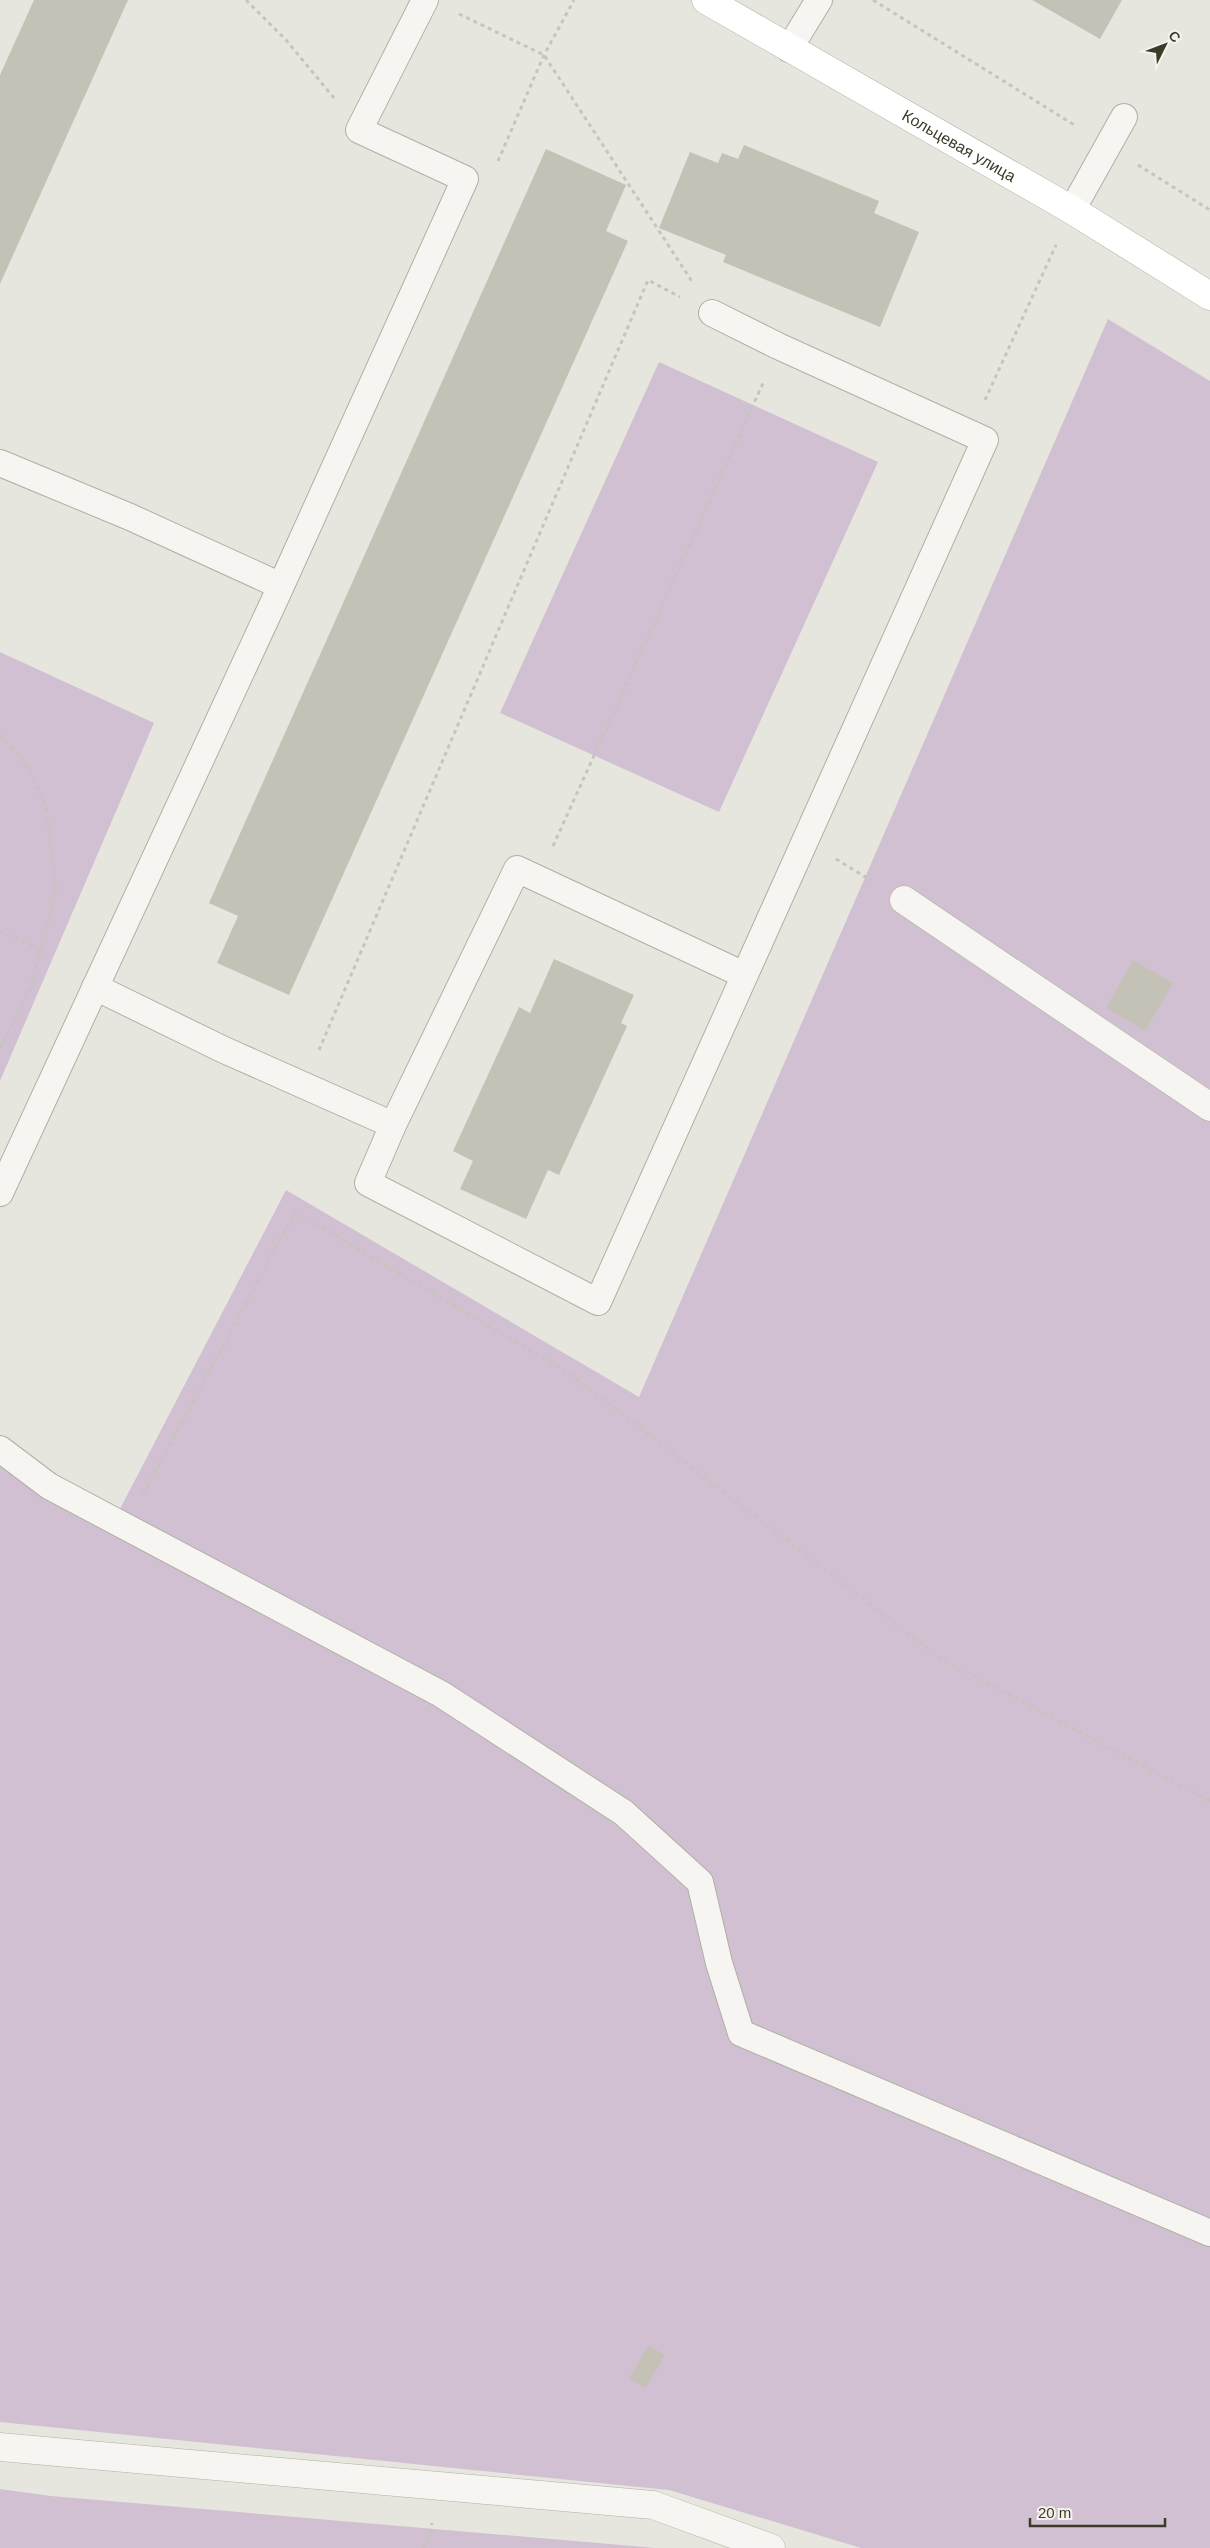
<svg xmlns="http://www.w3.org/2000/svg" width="1210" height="2548" font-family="Helvetica,sans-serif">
<rect width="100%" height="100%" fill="#e7e6de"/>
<path fill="#d0c0d1" d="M1108,319L1210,381V2548H861L669,2490L0,2422V1466L108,1532L286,1190L639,1397Z
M659,362L878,462L719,812L500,713Z
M0,652L154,723L0,1081Z
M0,2489L51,2496L656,2548H0Z"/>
<path fill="#c4c1b6" d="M34,0H128L0,284V75Z
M1032,0H1122L1100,39Z
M744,145L879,201L874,213L919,232L880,327L723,262L726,255L659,228L690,152L718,163L722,153L738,159Z
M546,149L626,185L606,231L628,241L289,995L217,963L238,916L209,903Z
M554,959L634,995L621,1023L627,1026L559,1175L548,1170L526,1219L460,1189L473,1161L453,1151L519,1007L530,1013Z
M1133,960L1173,983L1145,1031L1106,1008Z
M648,2346L665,2355L646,2388L629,2379Z"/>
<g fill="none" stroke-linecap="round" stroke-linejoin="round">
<defs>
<path id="lane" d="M789,49L819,0
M1072,210L1124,117
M0,463L130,517L281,586L0,1193
M281,586L465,179L359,130L425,0
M95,987L222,1049L393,1125L368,1183L598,1302L985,440L778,346L712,313
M393,1125L517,869L744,975
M0,1449L49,1486L441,1694L624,1813L700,1882L719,1963L741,2033L1210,2233"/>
<path id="street" d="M904,900L1210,1107
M0,2447L653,2505L771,2548"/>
<g id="secondary">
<path id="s1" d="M706,0L1072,210L1210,296"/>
</g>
</defs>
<use href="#lane" stroke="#b1afa4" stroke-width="28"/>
<use href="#street" stroke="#b1afa4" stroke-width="29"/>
<use href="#secondary" stroke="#b1afa4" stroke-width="29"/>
<path stroke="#c6c4bd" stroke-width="3" stroke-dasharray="4 4" stroke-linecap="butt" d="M246,0L286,40L334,98
M873,0L1076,126
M459,14L544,55L693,283
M498,161L544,55L574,0
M1138,165L1210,210
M985,400L1056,245
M0,734L25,763L46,805L56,888L32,985L0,1049
M553,846L764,381
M836,859L872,881
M0,931L41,950
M319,1050L648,280L680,297
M143,1495L295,1212L567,1372L940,1658L1210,1801
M424,2548L432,2523"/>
<use href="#lane" stroke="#f6f5f1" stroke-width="26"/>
<use href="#street" stroke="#f6f5f1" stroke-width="28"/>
<use href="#secondary" stroke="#fff" stroke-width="28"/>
</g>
<g text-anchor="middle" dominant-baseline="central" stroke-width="4" stroke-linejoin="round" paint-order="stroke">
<g font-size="16" fill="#3d3a28" stroke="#f5f3ee">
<text stroke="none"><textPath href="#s1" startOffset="292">Кольцевая улица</textPath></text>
</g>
</g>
<g transform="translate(1165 45) rotate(48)" stroke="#f5f3ee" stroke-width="4" paint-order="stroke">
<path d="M0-4L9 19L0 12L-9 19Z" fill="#3d3a28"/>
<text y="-8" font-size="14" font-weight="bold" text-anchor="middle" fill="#3d3a28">С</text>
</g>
<path d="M1030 2518v8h135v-8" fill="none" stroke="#3d3a28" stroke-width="2.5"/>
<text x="1038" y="2518" font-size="15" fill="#3d3a28" stroke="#f5f3ee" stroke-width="4" paint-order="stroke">20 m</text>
</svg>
